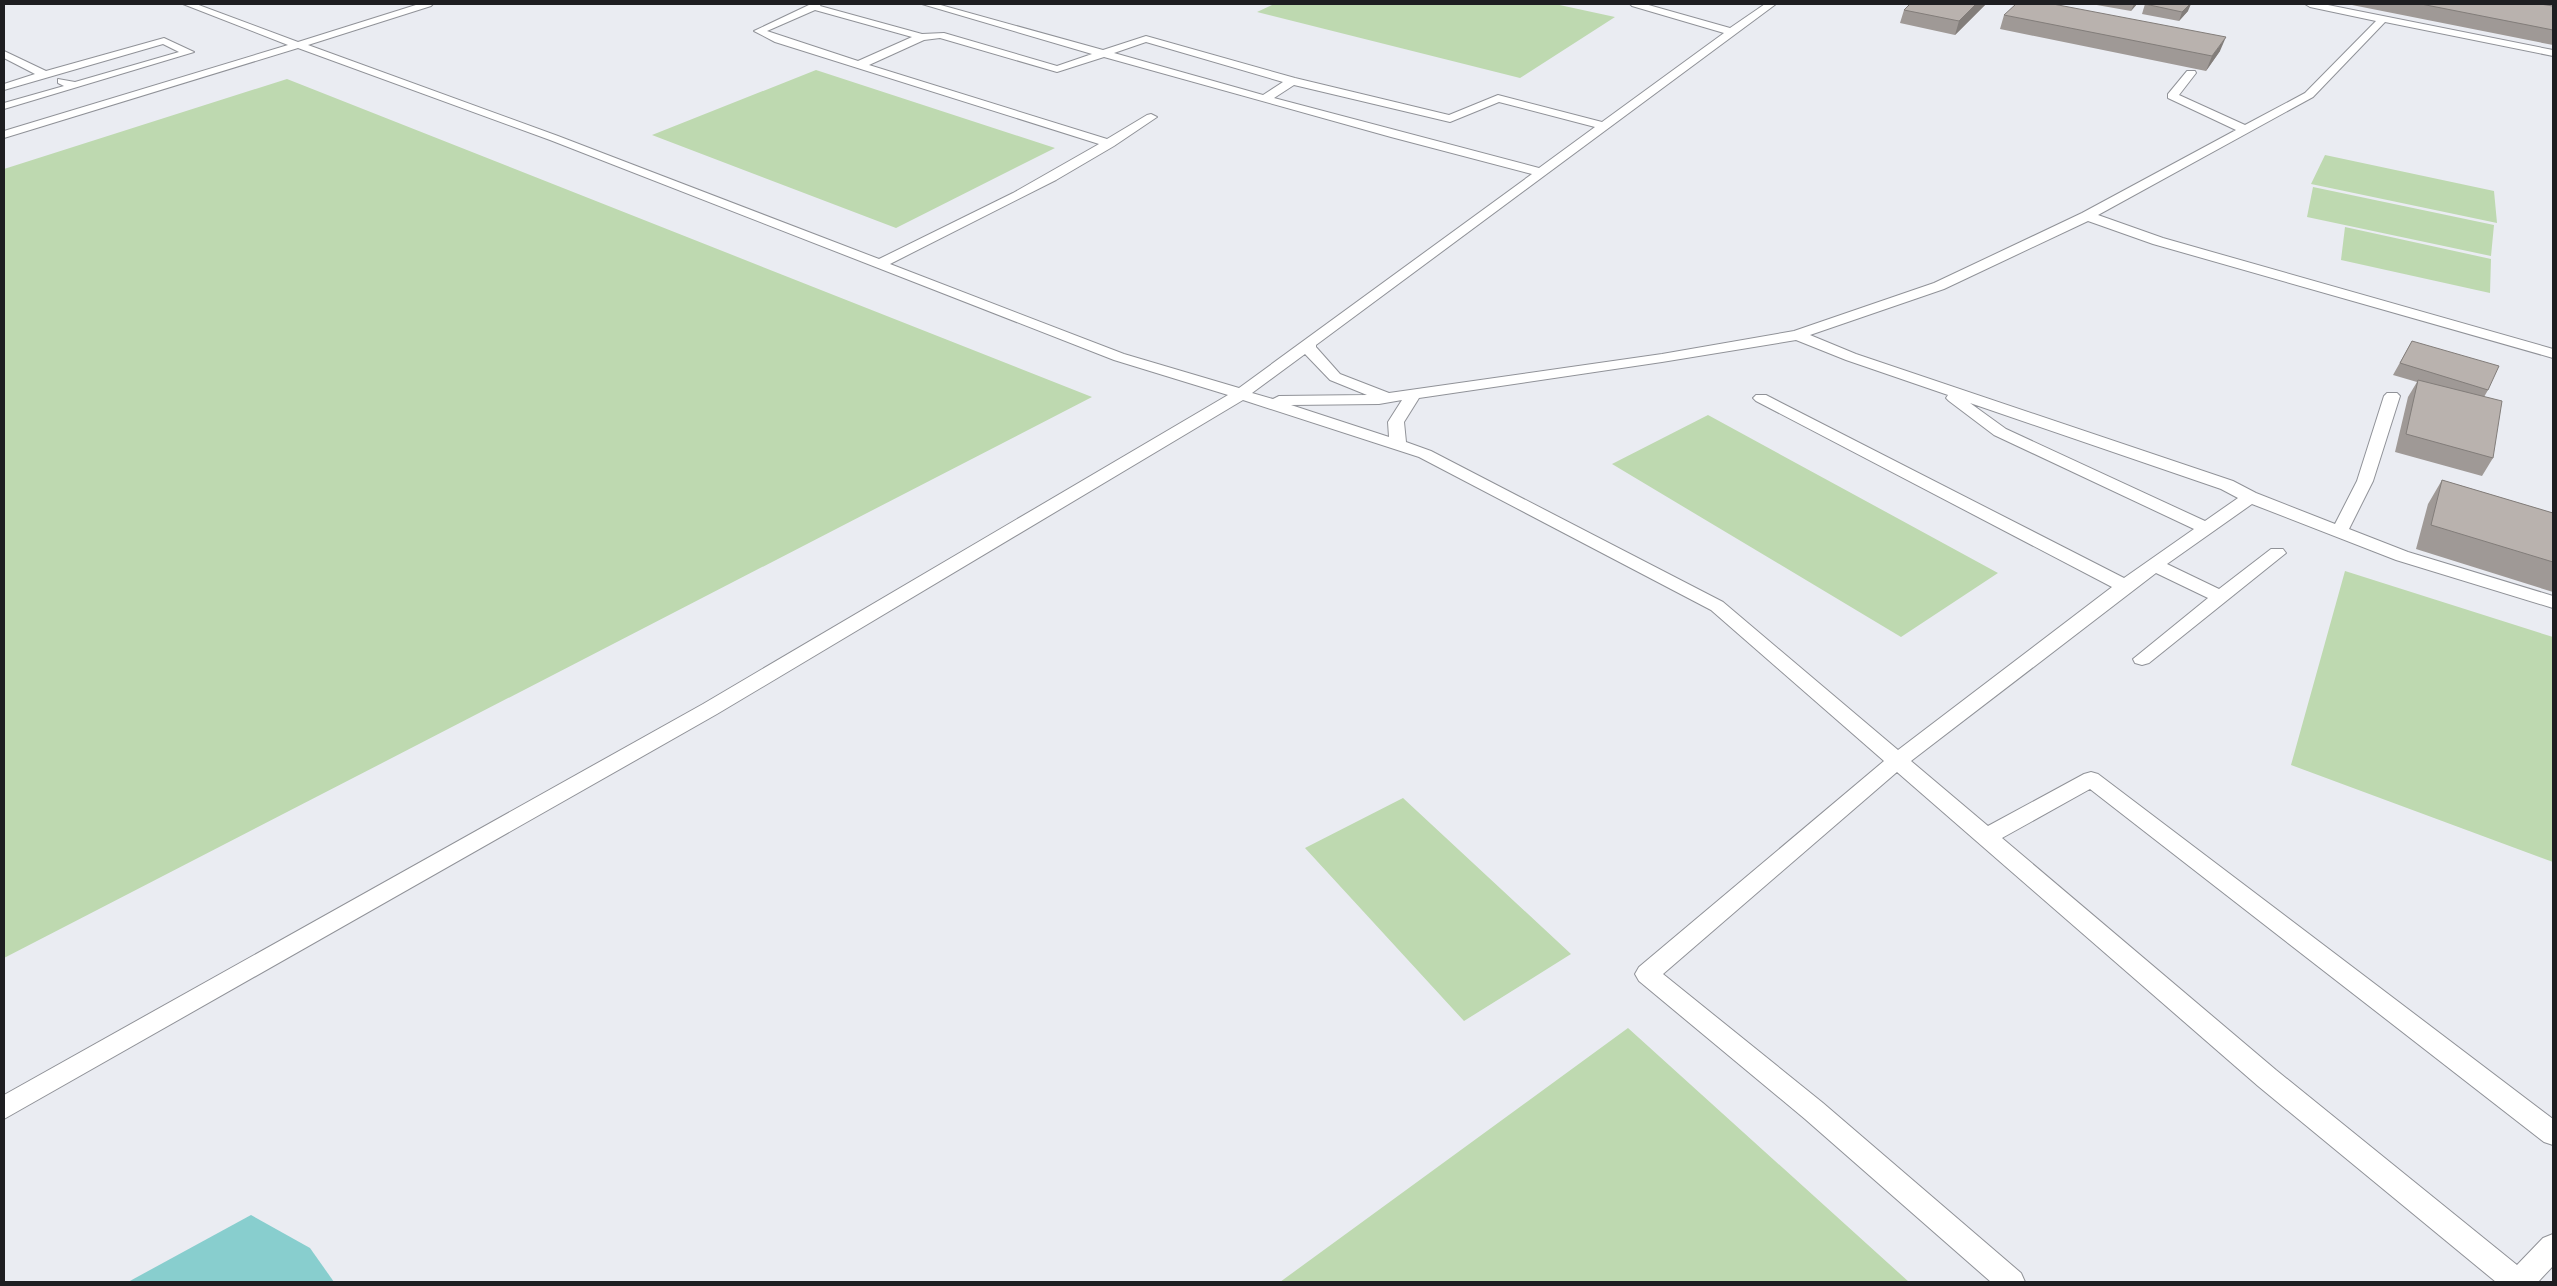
<svg xmlns="http://www.w3.org/2000/svg" width="2557" height="1286" font-family="'Sofia Sans Condensed',sans-serif">
<rect width="100%" height="100%" fill="#eaecf2"/>
<path fill="#bed9b0" d="M1274,4H1555L1615,17L1520,78L1257,12Z
M816,70L1055,148L896,228L652,135Z
M287,79L1092,397L4,958V169Z
M2325,155L2494,191L2497,223L2311,184Z
M2313,187L2494,225L2491,256L2307,217Z
M2345,227L2491,259L2490,293L2341,260Z
M1708,415L1998,573L1901,637L1612,464Z
M2345,571L2553,637V862L2291,765Z
M1403,798L1571,954L1464,1021L1305,848Z
M1628,1028L1909,1282H1280Z"/>
<path fill="#88cece" d="M251,1215L310,1248L334,1282H128Z"/>
<g fill="none" stroke-linecap="round" stroke-linejoin="round">
<defs>
<path id="lane" d="M183,4H196L298,42L419,4H433L431,6L308,45L558,136L879,259L1013,193L1099,144L775,42L754,31L811,4H821L820,6L922,34L944,33L1057,66L1092,54L922,4H937L1103,50L1146,36L1295,78L1449,115L1498,95L1602,122L1724,33L1632,6L1630,4H1645L1730,28L1765,4H1776L1316,345V347L1340,374L1389,393L1662,354L1794,331L1934,283L2082,213L2236,130L2168,98V94L2187,71H2195L2196,73L2179,95L2245,125L2305,93L2376,21L2310,7L2305,4H2323L2553,50V56L2385,22L2313,97L2098,215L2163,238L2553,349V358L2153,244L2088,221L1944,289L1810,335L1856,354L2233,481L2256,493L2335,524L2357,481L2384,396L2387,393H2397L2400,396L2373,481L2349,529L2408,552L2553,596V608L2396,560L2252,504L2167,564L2219,589L2271,549H2283L2286,553L2149,663L2142,665L2135,663L2133,659L2208,598L2156,573L1911,761L1988,826L2084,774L2091,772L2098,774L2553,1119V1145L2544,1142L2090,789L2002,838L2276,1070L2517,1265L2543,1238L2553,1234V1266L2538,1282H2496L2258,1086L1897,772L1663,974L1823,1103L2021,1273L2025,1282H1991L1805,1119L1639,981L1635,974L1639,967L1884,761L1711,610L1419,457L1243,400L717,714L4,1119V1095L703,704L1228,395L1114,360L550,140L298,48L4,138V131L288,45ZM815,10L912,37L858,61L767,31ZM940,38L1057,72L1104,57L1391,137L1532,174L1239,388L1124,354L890,264L1056,180L1114,146L1157,117L1151,114L1147,115L1107,139L869,65L924,40ZM1146,42L1283,82L1263,95L1114,53ZM1294,85L1450,122L1499,102L1595,127L1539,168L1274,98ZM1796,340L1846,360L1948,395L1946,398L1949,401L1994,435L2194,529L2124,578L1766,395H1756L1753,398L1756,401L2112,587L1898,750L1723,602L1431,451L1406,442L1404,422L1419,398L1662,362ZM1305,354L1330,380L1367,395L1279,396L1273,399L1252,393ZM1402,400L1388,422L1389,437L1291,405L1379,404ZM1970,403L2221,489L2238,498L2205,521L2006,429Z
M164,38L194,52L4,109V103L64,86L58,83V79L75,82L179,52L163,44L4,90V84L35,74L4,58V51L46,71Z"/>
</defs>
<use href="#lane" stroke="#909298" stroke-width="2"/>
<use href="#lane" fill="#fff" fill-rule="evenodd"/>
</g>
<path fill="#9f9996" d="M1986,4L1955,35L1900,23L1904,10Z
M2091,4H2137L2131,11Z
M2145,4L2188,11L2179,21L2142,14Z
M2347,4H2540L2553,6V45Z
M2004,15L2220,51L2206,71L2000,29Z
M2412,341L2488,390L2484,397L2493,458L2482,476L2395,452L2408,397L2417,382L2393,375Z
M2442,480L2553,513V592L2416,549L2428,504Z"/>
<path fill="#827d7a" d="M1976,4H1986L1955,35L1959,21Z
M2134,4H2137L2131,11Z
M2190,4H2191L2188,11L2179,21L2182,12Z
M2226,37L2220,51L2206,71L2212,56Z"/>
<path fill="#b9b2ae" stroke="#827d7a" d="M1910,4H1976L1959,21L1904,10Z
M2016,4H2053L2226,37L2212,56L2004,15Z
M2145,4H2190L2182,12Z
M2421,4H2540L2553,6V30Z
M2412,341L2499,366L2488,390L2400,363Z
M2418,380L2502,401L2493,458L2406,434Z
M2442,480L2553,513V562L2431,525Z"/>
<rect width="2557" height="1286" fill="none" stroke="#1e1e21" stroke-width="10"/>
</svg>
